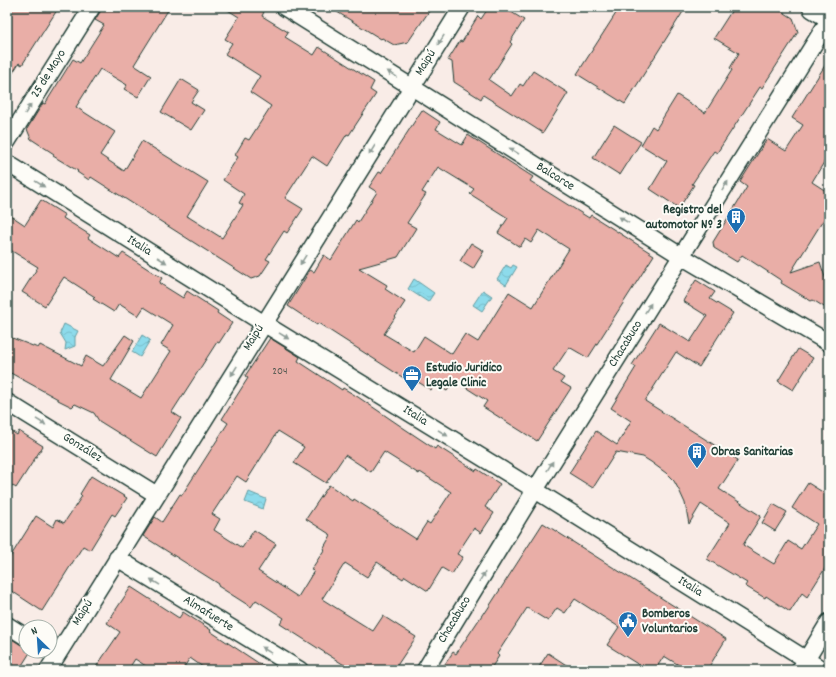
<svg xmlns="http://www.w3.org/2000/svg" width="836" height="677" font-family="Dekko,sans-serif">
<defs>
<pattern id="water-waves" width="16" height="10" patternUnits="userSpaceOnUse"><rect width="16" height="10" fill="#8ddbeb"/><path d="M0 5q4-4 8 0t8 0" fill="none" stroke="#79bdca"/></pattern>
</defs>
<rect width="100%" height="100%" fill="#f9ece7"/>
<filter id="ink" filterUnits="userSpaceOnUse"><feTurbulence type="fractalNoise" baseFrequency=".025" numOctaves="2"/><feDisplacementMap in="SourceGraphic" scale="8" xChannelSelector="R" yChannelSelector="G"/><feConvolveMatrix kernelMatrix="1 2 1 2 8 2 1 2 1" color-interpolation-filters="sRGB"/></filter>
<g filter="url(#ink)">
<path fill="url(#water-waves)" stroke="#619ca2" d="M506,265L511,268L513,265L517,267L506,285L497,279Z
M414,279L434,293L428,302L408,289Z
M483,290L492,296L482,311L473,305Z
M64,324L78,331L75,337V346L65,350L66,343L60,333Z
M142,335L150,340L140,357L132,352Z
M249,492L266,499L263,509L245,502Z"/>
<path fill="#e9aea7" stroke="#1f3d34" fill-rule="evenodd" d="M7,7H59L22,65L19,63L7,82Z
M103,7H170L134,65L151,76L138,97L124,89L127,85L100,69L76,107L115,132L100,155L124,171L142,141L208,182L187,216L222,238L243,205L239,203L244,194L223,180L238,157L235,155L245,138L249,140L271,106L250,92L260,76L225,54L232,43L225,39L239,17L223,7H256L264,12L262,16L288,32L285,37L314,55L319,47L374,82L370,90L376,94L349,135L347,134L327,166L312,156L285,198L303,209L287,233L284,231L266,259L270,261L260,276L251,279L91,177L89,180L77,172L78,171L53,156L54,154L31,139L27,129L43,103L45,104L73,59L80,63L104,25L95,20Z
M329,7H432L408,42L394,45L382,38L381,39Z
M489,7H503L524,20L510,42L512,44L489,80L512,96L520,84L523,86L533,71L568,93L543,133L483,95L481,99L454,82L452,62L448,60L460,41L462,42L478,16L481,19Z
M620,7H686L625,104L577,74Z
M734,7H775L793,18L798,32L762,88L760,87L717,153L714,151L692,184L694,185L679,208L650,189L667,161L641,145L652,126L656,129L677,95L705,113L732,70L730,68L739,53L714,38Z
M829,59V154L812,182L829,193V211L791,272L820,262L829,289V310L813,300L811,301L781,283L782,281L742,255L737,262L714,248L713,242L747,187L740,182L767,139L786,151L803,125L792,118Z
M181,79L199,90L191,102L204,110L191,130L161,112Z
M422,110L440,122L436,129L462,145L468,135L533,177L530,181L589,218L591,215L654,255L588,358L569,347L553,371L564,378L561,382L571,388L537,441L483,407L487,401L454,380L447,391L435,384L431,390L415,380L413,384L318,323L317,325L288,306L310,270L314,272L324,255L331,260L356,220L358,222L377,192L369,187L379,172L381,173ZM438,167L474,189L470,194L508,218L498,233L520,247L525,239L531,243L539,230L569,249L533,307L509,292L478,342L465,334L452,354L424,336L414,352L384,334L405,302L385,289L387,285L359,268L398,257L416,228L407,223L426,194L422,192Z
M614,125L641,142L620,175L593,158Z
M41,200L65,215L63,218L90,235L88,238L119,258L123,253L162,278L159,283L183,298L187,291L218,311L217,313L232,323L219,343L217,342L172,412L181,418L157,457L99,421L94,413L75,404L72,407L58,400V399L7,371V336L38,348L40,345L81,366L86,356L103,366L125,335L134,341L111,380L141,398L171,351L161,345L173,325L144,307L138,316L119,304L114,312L93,299L95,297L64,277L45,306L22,292L38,267L7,248V213L25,225Z
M471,243L484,251L473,269L460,261Z
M696,280L715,292L710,299L733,313L699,367L676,352L645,401L738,460L719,489L761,516L743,545L774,564L788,541L801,549L817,524L792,508L808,483L829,496V562L807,597L802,593L790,612L766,596L765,598L745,586L747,583L707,559L730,523L701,504L689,524L685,503L680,492L674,481L666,473L651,462L643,457L616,452L593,488L569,473L596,431L617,445L631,421L611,408L636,367L632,365L659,323L690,342L707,316L683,301Z
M270,338L300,357L298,361L342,390L343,388L358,397L405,429L435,449L437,446L476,471L477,469L500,484L485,507L494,513L481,533L474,528L457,554L463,557L452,574L442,568L428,591L405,576L403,579L377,562L367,577L345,563L322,599L373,631L383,616L416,637L394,670H352L280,624L284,618L256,600L251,607L218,586L219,584L143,536L155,517L162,522L180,494L182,495L228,423L222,419L248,378L245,376ZM278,431L304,447L294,463L326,483L345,455L371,472L384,452L419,474L420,472L451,492L430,524L427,522L416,539L354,499L353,501L329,485L306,519L331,535L323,549L324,550L311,570L314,571L298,597L258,571L276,544L254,530L242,548L214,530L220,519L212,514L237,476L246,482Z
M798,349L813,358L793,390L778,381Z
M7,428L17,435L19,431L43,446L16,488L7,482Z
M91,476L127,498L115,516L112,514L90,550L83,546L42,611L7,588V562L36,516L53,527L57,519L64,523L82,496L80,494Z
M773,504L787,512L775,531L762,523Z
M543,523L726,639L707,670H687L664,656L655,670H647L607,645L619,627L575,599L565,613L557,608L548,621L527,608L497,654L499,656L490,670H441L453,652L456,654L484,612L485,613Z
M131,587L179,618L183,612L211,630L210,631L269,670H207L190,658L182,670H152L135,659L128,670H94L120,632L107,623Z
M7,636L26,648V651H31L19,670H7Z
M548,653L574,670H537Z"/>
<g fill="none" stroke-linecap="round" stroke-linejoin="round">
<defs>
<path id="minor" d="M284,7L681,256L829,343
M7,142L92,7
M7,163L263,323L535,490L823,670
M7,402L157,495
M117,558L300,670
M7,625L26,637
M48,670L462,7
M425,670L535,490L829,20
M800,670L829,622"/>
<path id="secondary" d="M814,7L829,16"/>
</defs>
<use href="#minor" stroke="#1f3d34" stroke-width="19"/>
<use href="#secondary" stroke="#1f3d34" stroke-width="25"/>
<use href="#minor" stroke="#fdfcf7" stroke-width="16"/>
<use href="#secondary" stroke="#fdfcf7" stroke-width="22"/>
</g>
<defs><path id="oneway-solid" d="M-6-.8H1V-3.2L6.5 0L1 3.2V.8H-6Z"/></defs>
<g fill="#8e9c96">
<use href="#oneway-solid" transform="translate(441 40) rotate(122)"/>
<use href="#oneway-solid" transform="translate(392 74) rotate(-148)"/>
<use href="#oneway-solid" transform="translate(28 109) rotate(-58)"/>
<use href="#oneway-solid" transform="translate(372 150) rotate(122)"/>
<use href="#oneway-solid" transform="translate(514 151) rotate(-148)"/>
<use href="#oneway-solid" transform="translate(40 184) rotate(32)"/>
<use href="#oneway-solid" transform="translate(725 186) rotate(-58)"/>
<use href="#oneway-solid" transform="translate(624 220) rotate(-148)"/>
<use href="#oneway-solid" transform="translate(162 260) rotate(32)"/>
<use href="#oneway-solid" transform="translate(303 260) rotate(122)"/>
<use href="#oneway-solid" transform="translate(648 308) rotate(-58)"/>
<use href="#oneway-solid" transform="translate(284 336) rotate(32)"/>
<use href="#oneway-solid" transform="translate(234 371) rotate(122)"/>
<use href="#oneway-solid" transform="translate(41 422) rotate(32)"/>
<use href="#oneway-solid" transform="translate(443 433) rotate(32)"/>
<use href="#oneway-solid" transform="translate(550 466) rotate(-58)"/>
<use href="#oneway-solid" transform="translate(482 577) rotate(-59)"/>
<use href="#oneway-solid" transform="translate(155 582) rotate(-148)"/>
<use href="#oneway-solid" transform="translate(266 650) rotate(-148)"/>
</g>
</g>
<defs>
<symbol id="building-pin" viewBox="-11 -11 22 30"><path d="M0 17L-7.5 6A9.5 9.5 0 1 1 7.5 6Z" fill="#1f6fb2" stroke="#fdfcf7"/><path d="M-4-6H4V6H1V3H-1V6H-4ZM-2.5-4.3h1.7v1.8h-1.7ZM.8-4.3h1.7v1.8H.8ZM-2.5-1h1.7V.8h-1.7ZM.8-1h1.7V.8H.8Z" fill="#fff"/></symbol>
<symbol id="office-pin" viewBox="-11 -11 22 30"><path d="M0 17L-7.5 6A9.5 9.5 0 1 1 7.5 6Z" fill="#1f6fb2" stroke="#fdfcf7"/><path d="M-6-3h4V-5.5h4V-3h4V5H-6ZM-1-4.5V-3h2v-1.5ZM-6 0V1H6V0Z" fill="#fff"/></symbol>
<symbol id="civic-pin" viewBox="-11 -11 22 30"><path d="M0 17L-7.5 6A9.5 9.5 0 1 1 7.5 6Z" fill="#1f6fb2" stroke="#fdfcf7"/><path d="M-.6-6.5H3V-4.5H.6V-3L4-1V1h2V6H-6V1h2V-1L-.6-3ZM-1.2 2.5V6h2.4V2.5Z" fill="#fff"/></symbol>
</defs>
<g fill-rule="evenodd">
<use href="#building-pin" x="725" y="206" width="22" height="30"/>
<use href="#office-pin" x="401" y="364" width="22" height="30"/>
<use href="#building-pin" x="686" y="441" width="22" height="30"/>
<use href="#civic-pin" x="617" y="610" width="22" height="30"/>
</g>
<g text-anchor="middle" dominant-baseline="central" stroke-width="4" stroke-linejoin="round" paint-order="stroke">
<g font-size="11" fill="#525951">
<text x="280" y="372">204</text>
</g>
<g font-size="13" fill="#1f3d34" stroke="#fdfcf7">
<text transform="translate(426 63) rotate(-58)">Maipú</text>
<text transform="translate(49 74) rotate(-58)">25 de Mayo</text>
<text transform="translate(555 177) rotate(32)">Balcarce</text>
<text transform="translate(139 246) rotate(32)">Italia</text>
<text transform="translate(254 338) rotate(-58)">Maipú</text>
<text transform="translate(626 344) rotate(-58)">Chacabuco</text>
<text transform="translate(415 416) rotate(32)">Italia</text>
<text transform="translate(82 448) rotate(32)">González</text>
<text transform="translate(690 587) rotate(32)">Italia</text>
<text transform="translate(83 613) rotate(-58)">Maipú</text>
<text transform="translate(208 614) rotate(32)">Almafuerte</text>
<text transform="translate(455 620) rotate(-59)">Chacabuco</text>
</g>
<g font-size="13" font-weight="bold" fill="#1f3d34" stroke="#fdfcf7" text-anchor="start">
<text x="722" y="210" text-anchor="end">Registro del<tspan x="722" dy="15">automotor Nº 3</tspan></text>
<text x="426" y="368">Estudio Juridico<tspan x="426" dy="15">Legale Clinic</tspan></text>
<text x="711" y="452">Obras Sanitarias</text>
<text x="642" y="614">Bomberos<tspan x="642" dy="15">Voluntarios</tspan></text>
</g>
</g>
<rect width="836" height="677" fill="none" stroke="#fdfcf7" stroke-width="24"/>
<rect x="12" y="12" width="812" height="653" fill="none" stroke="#1f3d34" stroke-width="1.5" filter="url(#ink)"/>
<g transform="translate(38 639) rotate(335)"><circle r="19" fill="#fdfcf7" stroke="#a4b0a9"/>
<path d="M0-3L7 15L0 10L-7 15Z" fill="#1f6fb2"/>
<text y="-6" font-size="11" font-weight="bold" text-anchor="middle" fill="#1f3d34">N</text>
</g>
</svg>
